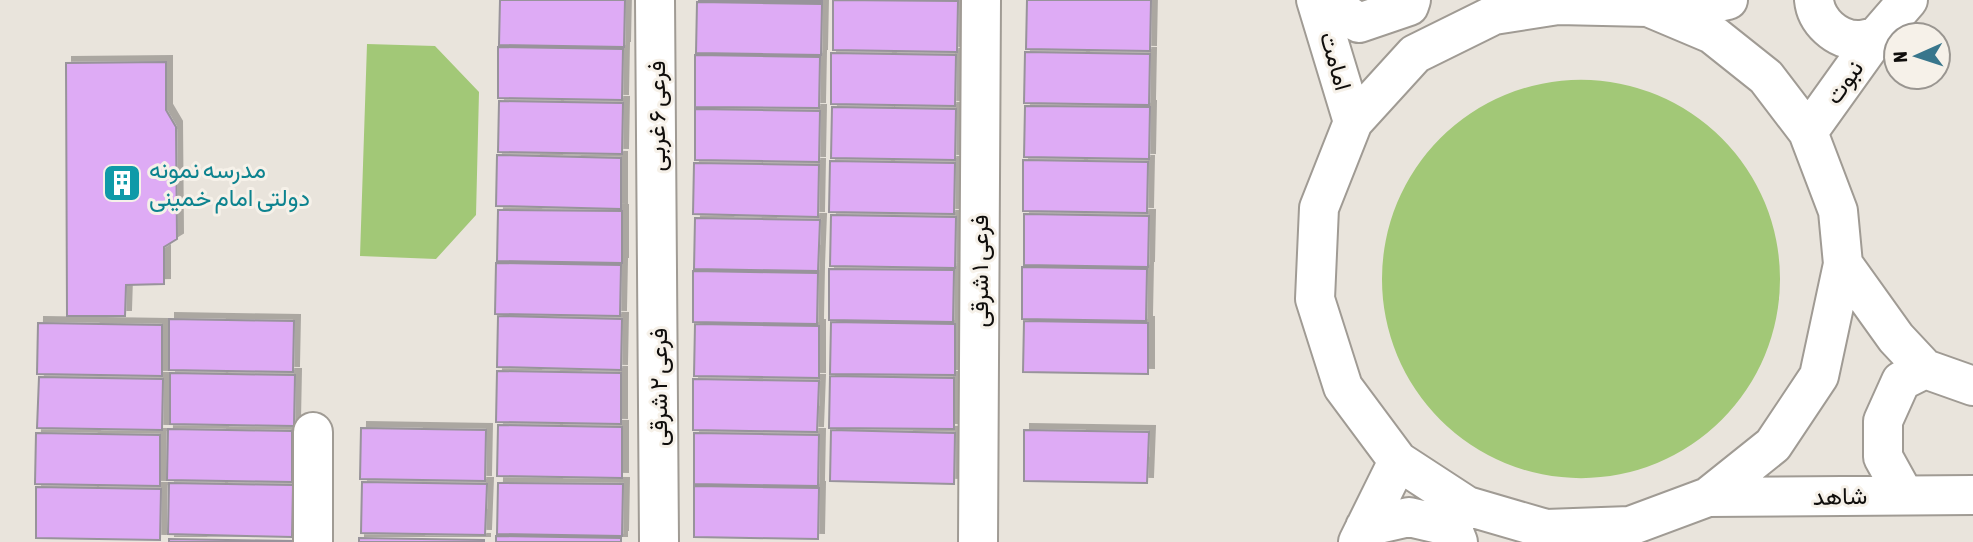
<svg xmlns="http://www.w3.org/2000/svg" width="1973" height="542" font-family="'Asap Condensed',Vazirmatn,sans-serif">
<defs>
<filter id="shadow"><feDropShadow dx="6" dy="-6" stdDeviation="0" flood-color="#0004"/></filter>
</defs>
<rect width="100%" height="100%" fill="#e9e4dc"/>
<path fill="#a2c877" d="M367,44L435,46L479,92L476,215L436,259L360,256Z
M1382 279a199 199 0 1 1 398 0a199 199 0 1 1-398 0Z"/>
<path fill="#deabf5" stroke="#98939b" stroke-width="2" filter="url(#shadow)" d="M500,0H625L624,47L499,45Z
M698,0H822V2Z
M833,0L958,1L957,52L833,50Z
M1027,0H1151L1150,51L1026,49Z
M697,2L822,4L821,55L696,53Z
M498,47L623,49L622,100L498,98Z
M1025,52L1150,54L1149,105L1024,103Z
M831,53L956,55L955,106L831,104Z
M695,55L820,57L819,108L695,107Z
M166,62V110L176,127L177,239L164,247V284L126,285L125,316H67L66,63Z
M499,101L623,103L622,154L498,152Z
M1025,106L1150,107L1149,159L1024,157Z
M832,107L956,109L955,160L831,158Z
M695,109L820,111L819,162L695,160Z
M497,155L621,158V209L496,206Z
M1023,160L1148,162L1147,213L1023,211Z
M830,161L955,163L954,214L829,212Z
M694,163L819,165L818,217L693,214Z
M498,210L622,211V263L497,261Z
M1024,214L1149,216L1148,267L1024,265Z
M831,215L956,217L955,268L830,266Z
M695,218L820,220L818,271L694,269Z
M496,263L621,265L620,316L495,314Z
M1022,267L1147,269L1146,321L1022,319Z
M829,269L954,270L953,322L829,320Z
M693,271L818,273L817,324L693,322Z
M498,316L622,319L621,370L497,367Z
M169,319L294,321L293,372L169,370Z
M1024,321L1148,323V374L1023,372Z
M831,322L955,324V375L830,374Z
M38,323L162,325V376L37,374Z
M695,324L819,326V378L694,376Z
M497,371L621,373V424L496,422Z
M170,373L295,375L294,426L170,424Z
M830,376L954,378V429L829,428Z
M39,377L163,379L162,430L37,428Z
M693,379L819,381L817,432L693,430Z
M498,425L622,427V478L497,476Z
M361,428L486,430L485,481L360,479Z
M168,429L292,431V482L167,480Z
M831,430L955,433L954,484L830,481Z
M1024,430L1149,432L1147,483L1024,481Z
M36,433L160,435V486L35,484Z
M694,433L819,435L818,486L694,484Z
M362,482L487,484L485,535L361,533Z
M169,483L293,485L292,537L168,534Z
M498,483L623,484L622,536L497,534Z
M694,486L819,488L818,539L694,537Z
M36,487L161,489L160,540L36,538Z
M496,536L621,538V542H496Z
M359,538L484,540V542H359Z
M169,539L293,541V542H169Z"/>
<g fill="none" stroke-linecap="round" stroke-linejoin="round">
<defs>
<path id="minor" d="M655,0L659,542
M313,542V432
M978,542L981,0"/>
<path id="major" d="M1316,0L1353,122
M1325,0L1359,23L1409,6L1411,0
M1814,0C1816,21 1836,40 1858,40C1864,40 1870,38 1876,37
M1657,7L1691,8L1728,0
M1808,132L1876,37L1908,0
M1843,264L1819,376L1773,445L1708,497L1630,526L1546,529L1467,506L1398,461L1343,387L1315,299L1319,208L1353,122L1415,54L1494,15L1558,5L1648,7L1712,34L1766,77L1808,132L1838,211L1843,264L1896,338L1925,369L1973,386
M1904,495L1883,457V421L1901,381L1925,369
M1708,497L1973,495
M1365,527L1409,517L1452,527L1458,542
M1358,542L1398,461"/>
</defs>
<use href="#minor" stroke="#a09b94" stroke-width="42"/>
<use href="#major" stroke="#a09b94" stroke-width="42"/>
<use href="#minor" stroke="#fff" stroke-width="38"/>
<use href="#major" stroke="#fff" stroke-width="38"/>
</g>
<defs>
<symbol id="building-square" viewBox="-11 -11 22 22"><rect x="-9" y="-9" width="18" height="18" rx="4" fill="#0f9aa8" stroke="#f6f1e9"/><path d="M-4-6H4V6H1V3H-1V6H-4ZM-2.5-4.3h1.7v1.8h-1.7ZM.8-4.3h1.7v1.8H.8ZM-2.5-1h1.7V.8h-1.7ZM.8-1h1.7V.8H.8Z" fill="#fff"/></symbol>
</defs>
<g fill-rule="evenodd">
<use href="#building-square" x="100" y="161" width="44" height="44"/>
</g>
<g text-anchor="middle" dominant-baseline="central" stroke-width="6" stroke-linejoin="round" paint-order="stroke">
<g font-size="24" fill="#100e0c" stroke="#f6f1e9">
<text transform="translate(1336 61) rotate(74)">امامت</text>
<text transform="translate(1844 82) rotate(-55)">نبوت</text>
<text transform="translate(656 116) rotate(-90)">فرعی ۶ غربی</text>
<text transform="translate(979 271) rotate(-90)">فرعی ۱ شرقی</text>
<text transform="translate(658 387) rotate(-90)">فرعی ۲ شرقی</text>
<text transform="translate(1840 496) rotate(-1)">شاهد</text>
</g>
<g font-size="24" fill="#0d838f" stroke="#f6f1e9" text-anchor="start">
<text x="149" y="169">مدرسه نمونه<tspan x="149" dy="28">دولتی امام خمینی</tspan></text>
</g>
</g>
<g transform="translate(1917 56) rotate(267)"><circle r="33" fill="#f6f1e9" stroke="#9a9691" stroke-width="2"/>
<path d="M0-5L12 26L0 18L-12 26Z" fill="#38768c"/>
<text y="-10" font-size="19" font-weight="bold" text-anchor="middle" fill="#100e0c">N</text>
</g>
</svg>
